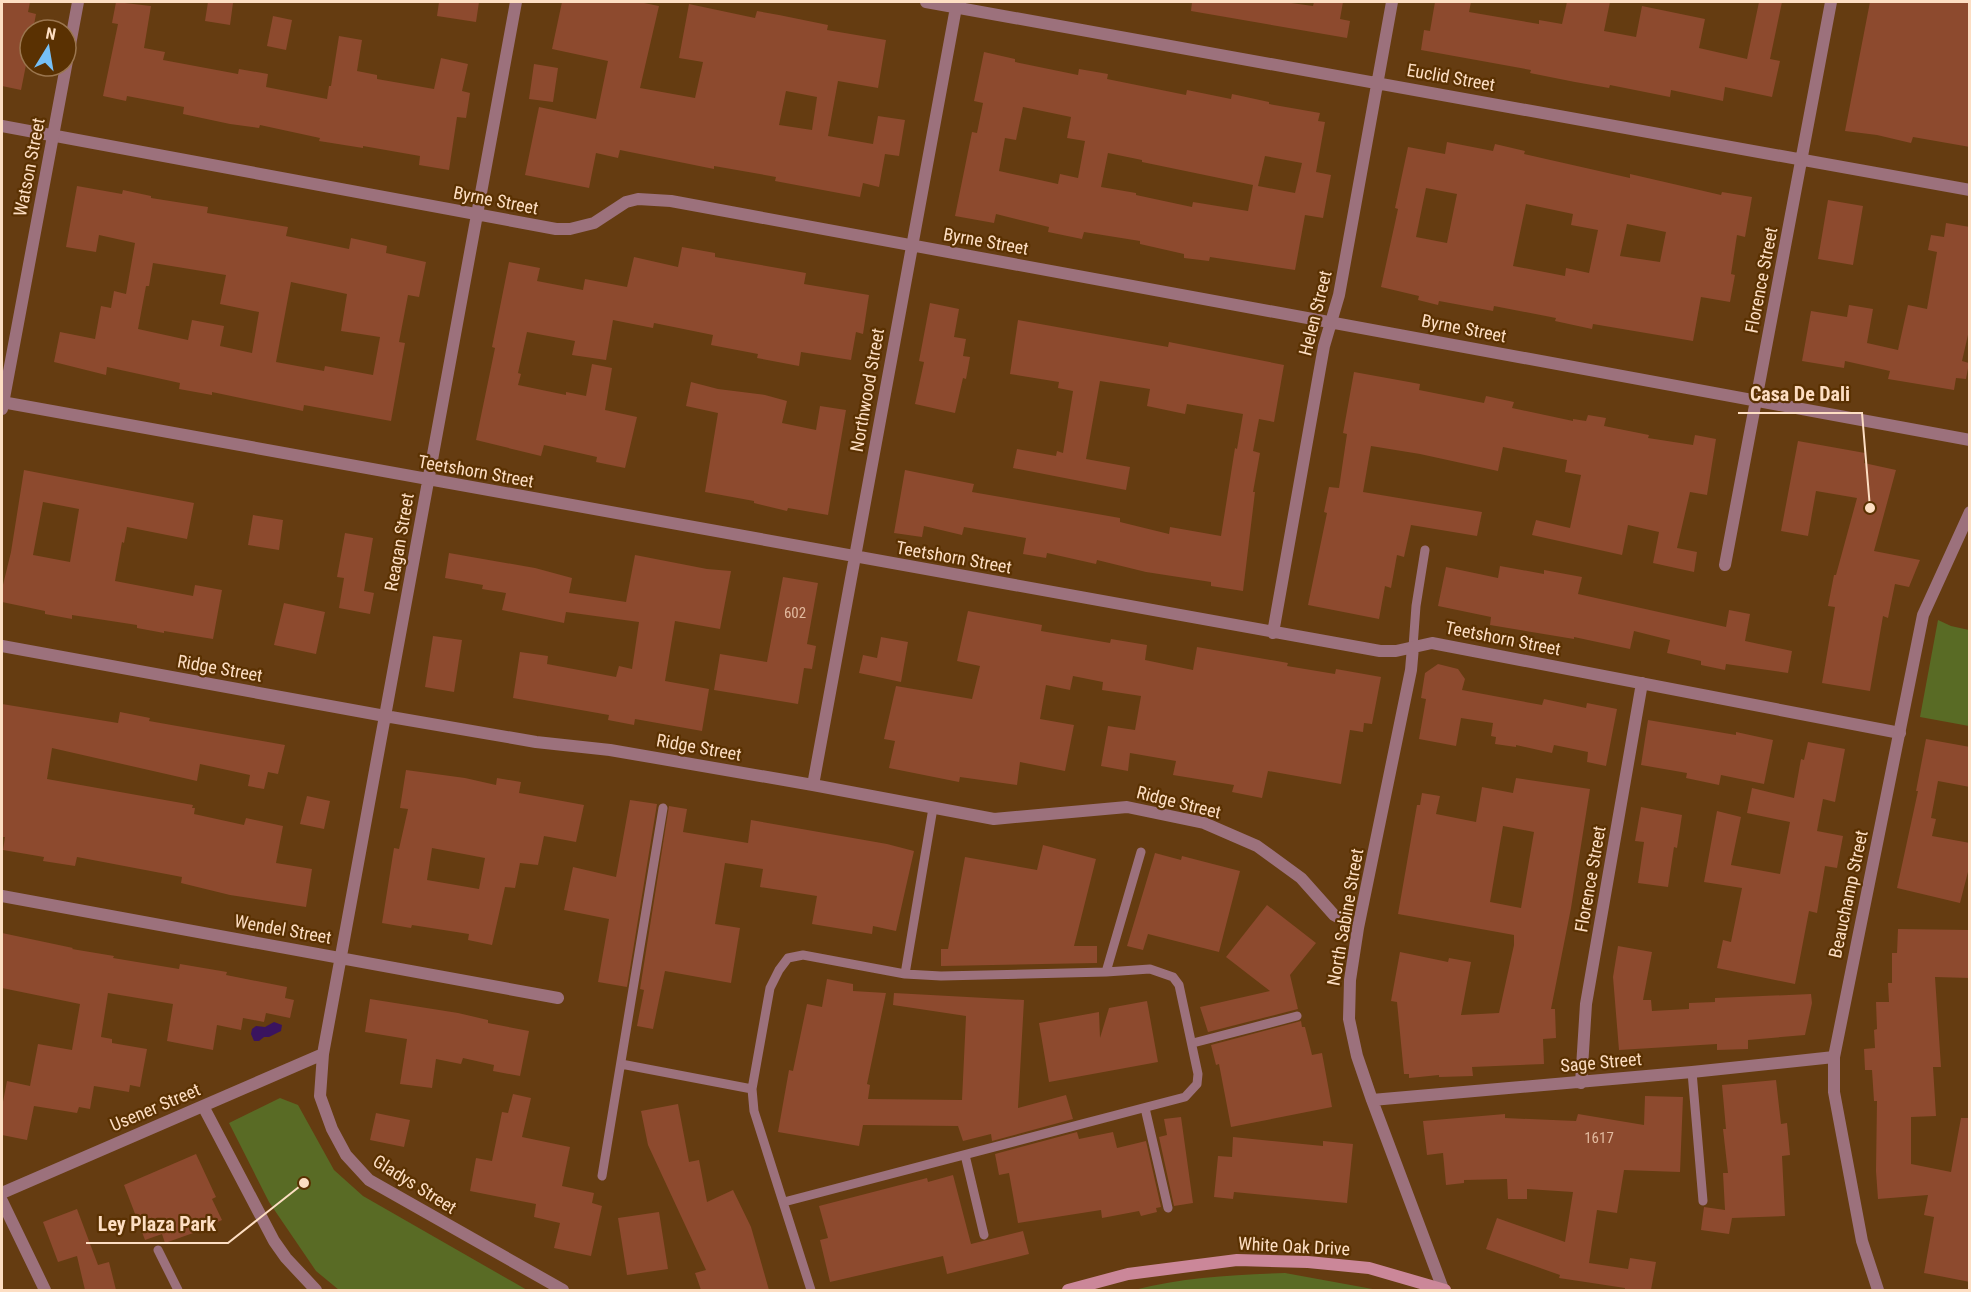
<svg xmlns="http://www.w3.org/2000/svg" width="1971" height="1292" font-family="'Roboto Condensed',sans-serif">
<rect width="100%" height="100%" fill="#653c11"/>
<path fill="#596b25" d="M1938,620L1951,626L1969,630V726L1920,717Z
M280,1098L298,1105L334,1170L363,1196L527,1290H339L316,1271L269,1202L229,1123Z
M1285,1273L1378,1290H1134C1184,1277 1233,1275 1285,1273Z"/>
<path fill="#3a145f" d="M274,1022L282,1025L281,1031L269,1037H264L259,1041H254L251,1034L252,1029L256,1026L265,1027Z"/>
<path fill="#8d4a2e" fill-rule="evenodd" d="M2,2H30L28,12L36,14L33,30H30V45L21,90L2,86Z
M116,2L151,6L144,48L165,52L163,60L238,74L239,69L268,74L266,87L327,99L329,86H331L339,36L362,40L357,71L377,75V79L434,89L441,58L468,64L462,91L470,93L466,118L457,117L449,170L419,165L420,156L363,146V148L319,141L320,138L260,125L259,128L230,124L183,114L184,107L127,96L126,101L103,96L118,24L112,23Z
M208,2L233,3L230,25L205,21Z
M439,2H479L476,22L437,16Z
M562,2H639L659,6L640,88L695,98L703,62L679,58L689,4L755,18L757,11L779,15L828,25L827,30L886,40L878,88L838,81L828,136L873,144L878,116L905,120L899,156L885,154L879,187L863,183L860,197L775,181L776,177L714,166V169L620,150L618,158L596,153L589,188L525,175L539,107L596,119L608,61L552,49ZM786,91L817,97L812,130L779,125Z
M1192,2H1284L1313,6L1314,2H1343L1340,19L1350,21L1347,38L1191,11Z
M1435,2H1471L1469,12L1539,24V20L1562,24L1567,2H1610L1604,31L1636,37L1642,6L1705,19L1699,48L1747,59L1759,2H1782L1770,59L1780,61L1772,97L1725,87L1723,101L1671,90L1670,97L1610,85L1609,88L1575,82L1530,73L1531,70L1421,50L1424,30L1430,31Z
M1870,2H1970V147L1913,137L1911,143L1877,135L1845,131Z
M273,16L292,20L286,50L267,46Z
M984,52L1015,59V62L1078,75L1079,69L1108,74L1107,79L1186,95L1187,90L1231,99L1232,94L1269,102V104L1320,113L1318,121L1325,122L1316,172L1331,175L1323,218L1305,215L1295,270L1210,257L1209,261L1184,258V254L1140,244V241L1084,232L1082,239L1048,232L1049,227L996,214L994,223L955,216L972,132L977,133L983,103L974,101ZM1023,107L1071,117L1067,138L1085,141L1078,178L1060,174L1058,184L999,171L1005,138L1016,140ZM1108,153L1142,160V162L1253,185L1248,211L1193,202L1192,207L1136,195V193L1101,187ZM1265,156L1302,163L1295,193L1258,186Z
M534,64L558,68L553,102L529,99Z
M1447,142L1493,151L1495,144L1525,151L1524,154L1630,178V174L1721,195L1722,192L1752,197L1745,237L1737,235L1731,274L1735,275L1730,302L1701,297L1693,341L1593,324L1592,329L1555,321L1556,318L1494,306L1493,311L1439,301L1438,305L1418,300L1419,296L1381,287L1398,209L1395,208L1408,147L1445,154ZM1426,188L1457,194L1447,243L1416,237ZM1526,204L1573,214L1571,225L1598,230L1589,273L1566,268L1565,276L1513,266ZM1627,224L1666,232L1660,262L1620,256Z
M77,186L122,194L123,190L151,196V198L208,207L207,213L288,227L286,236L349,249L351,238L387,246L386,253L426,262L419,297L408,295L399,342L405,343L391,421L304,405L303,411L212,392V395L179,389L180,383L107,367L106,375L54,362L60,332L95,339L101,306L111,308L114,291L126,294L135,243L99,235L96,252L66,247ZM153,263L226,275L220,304L259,312L252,353L220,346L224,326L192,320L188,340L138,329L146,286H149ZM291,282L347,294L341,331L380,337L373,375L325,366L324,371L276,362Z
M1828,200L1863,206L1853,265L1818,259Z
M1946,223L1970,227V326L1962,361L1969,363L1966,379L1956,378L1954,390L1888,379L1890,371L1845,361L1844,368L1802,361L1811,311L1847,317L1849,305L1873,309L1867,343L1898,350L1908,305L1927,309L1937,252L1928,250L1931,235L1944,237Z
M682,247L715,253V257L806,273L804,284L869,295L863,334L856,332L851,360L801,352L799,366L757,358L758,354L711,345L713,335L654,323L653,328L613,320L606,360L572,355L575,341L527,332L518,373L521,374L518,385L566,395V392L586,396L592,364L612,368L605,410L637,417L625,468L596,462L597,457L544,445L541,456L476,440L495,348L492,347L509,262L540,268L537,281L583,290L585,279L627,287L634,257L678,267Z
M930,303L959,309L954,337L966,339L963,356L970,357L966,379L963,378L955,413L915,404L924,362L919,361Z
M1018,320L1168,347L1169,342L1284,365L1274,422L1259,419L1253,451L1260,453L1253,492H1255L1243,591L1211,586V582L1146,572L1097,560L1096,564L1047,553L1046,558L1023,554L1026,538L964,527L962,535L924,526L922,537L894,533L905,470L974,484L972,492L1120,518V522L1169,534L1170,527L1221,536L1235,448L1237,449L1243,414L1187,404L1185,414L1147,406L1150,389L1100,381L1086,459L1130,467L1126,490L1013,468L1017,449L1056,456L1057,451L1063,453L1073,391L1058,388L1059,382L1010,374Z
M1354,372L1420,384L1419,390L1484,403L1486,396L1514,402L1512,408L1573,421V419L1586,421L1588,415L1606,418L1604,426L1649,435L1648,438L1693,445L1695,435L1716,439L1707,495L1690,492L1677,548L1697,552L1694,572L1653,563L1659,532L1628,525L1622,555L1532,535L1536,520L1570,528L1581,475L1565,472L1567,460L1503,447L1498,471L1420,454L1371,446L1363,492L1482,512L1477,536L1411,525L1404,557L1397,555L1391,588L1385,586L1379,619L1308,605L1327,513L1324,512L1329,487L1339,488L1347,434L1343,433Z
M691,382L718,389L765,395L787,401L782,423L816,430L820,406L846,410L828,515L788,508L787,511L754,503V501L705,492L718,413L686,406Z
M1798,441L1865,453L1864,463L1896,470L1874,551L1920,560L1909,587L1895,584L1888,618L1883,616L1870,691L1822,683L1835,607L1828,606L1834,575H1836L1857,498L1816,491L1808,536L1781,531Z
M24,470L194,503L187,539L127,527L124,543L122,542L115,581L193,596L195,585L222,590L213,639L164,631V633L137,628V625L72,615V619L45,614V611L2,602V589L11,552ZM43,502L79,509L70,562L33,555Z
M253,515L283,520L279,550L248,545Z
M345,533L373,538L364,591L374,593L370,614L339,608L344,578L337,577Z
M449,553L535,568L572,578L569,593L626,602L635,555L707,569L731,571L720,629L675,621L665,681L709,689L702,731L635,719L634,725L608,720L609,715L513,698L520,652L548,656L547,664L616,677L619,666L632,669L639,622L566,612L564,623L502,610L506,593L482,589L483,585L445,578Z
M1500,566L1544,574V570L1582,577L1578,594L1726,627L1729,610L1750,614L1745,641L1792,651L1788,673L1726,664L1725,670L1701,665V661L1667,653L1670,640L1634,631L1630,649L1574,637V639L1490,625L1491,617L1438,606L1446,567L1498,578Z
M783,577L818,583L807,644L816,646L812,669L804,668L798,704L714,690L720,654L767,662Z
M284,603L325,612L316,654L274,645Z
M968,611L1042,625L1041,631L1110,643L1111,639L1147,645L1145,660L1193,670L1197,647L1288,663L1287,666L1335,674L1336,669L1381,677L1372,724L1364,723L1363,732L1350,730L1341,784L1268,771L1262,798L1232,792L1234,785L1173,775L1176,761L1130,753L1128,771L1101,766L1108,726L1135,730L1141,696L1102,690L1103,682L1073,676L1070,690L1046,685L1040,719L1074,725L1065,771L1020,762L1017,785L960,777L959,782L889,768L895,741L884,739L896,686L972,699L980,666L957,661Z
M433,636L462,640L454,692L425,687Z
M881,637L908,642L901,682L859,673L863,655L877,658Z
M1438,664L1458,669L1465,679L1462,690L1542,705L1544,699L1586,708L1587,703L1617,709L1606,766L1587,762L1588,752L1554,745L1552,753L1516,745V747L1495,744L1496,737L1491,736L1493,723L1461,718L1456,746L1419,739L1426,699L1421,698L1425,673Z
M2,704L118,723L120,712L150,718L149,721L285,745L278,774L268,772L264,789L248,786L250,775L200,764L197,781L52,748L47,779L193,805L192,808H195L194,814L244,825L246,818L283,826L276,863L312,869L306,907L230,895L181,883L182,877L77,857L75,866L43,861L44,857L3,850L5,837H2Z
M1648,720L1736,735V732L1773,740L1764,784L1721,775L1719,785L1686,778L1687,773L1641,765Z
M1926,739L1970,747V787L1938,781L1931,818L1936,819L1932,836L1970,843V864L1960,903L1897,888L1918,791H1916Z
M1808,742L1845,749L1835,802L1823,799L1817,831L1843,836L1837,868L1825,866L1817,913L1809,911L1795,984L1717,968L1723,940L1731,942L1742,888L1704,882L1717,811L1741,817L1731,865L1780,874L1790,822L1747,813L1752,788L1794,798L1801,759L1804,760Z
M406,770L465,778L496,785L497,778L521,782L519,793L584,805L576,842L544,836L538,865L520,863L515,888L505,887L492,945L468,940L469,934L412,925L411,928L382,923L394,848L399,849L408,809L400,808ZM432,848L485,858L479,889L427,880Z
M1516,778L1590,789L1571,908L1551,1009H1555L1556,1038L1543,1039L1544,1064L1472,1067L1473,1076L1439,1077V1075L1409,1078V1074H1404L1397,1002L1391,1001L1400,952L1448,962L1449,958L1471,962L1461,1015L1499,1013L1514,945V935L1398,914L1417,805H1420L1422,793L1440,796L1436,814L1476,822L1482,787L1513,793ZM1503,826L1534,832L1521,908L1490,902Z
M307,796L330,801L324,829L300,824Z
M630,800L657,804L627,987L598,982L609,919L564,910L573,867L616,877Z
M669,806L687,809L683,832L748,843L751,820L887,844L914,851L896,931L873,926L872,934L812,924L817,896L760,887L763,869L725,863L715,924L740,928L731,983L665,971L653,1029L637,1026L644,990L640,989Z
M1641,807L1682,815L1677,848L1674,847L1668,887L1638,883L1644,842L1635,841Z
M1043,845L1096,859L1074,946H1097V963L941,966V949H948L965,857L1037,870Z
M1155,853L1181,860L1182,856L1240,871L1219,952L1148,934L1143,950L1127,946Z
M1267,905L1316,943L1290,975L1298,1009L1208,1032L1200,1007L1270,991L1226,957Z
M1898,929L1970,930V978L1935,977L1941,1067H1933L1936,1116L1911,1117V1164L1951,1172L1961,1118H1970V1282L1924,1273L1934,1217L1924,1215L1928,1195L1878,1199L1876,1171L1877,1101H1874L1872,1070H1865L1864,1049L1875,1048L1874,1030L1877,1029L1876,1002H1889L1888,983H1892V953H1897Z
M2,933L73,948L72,949L114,956L113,958L179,969L180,964L227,972L226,975L287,987L285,998L294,1000L290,1018L266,1013L264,1022L243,1018L241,1030L217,1025L213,1050L167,1041L173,1004L108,993L101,1037L112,1039V1043L147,1049L140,1087L130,1085L129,1092L94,1086L90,1109L79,1107L77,1113L34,1106L27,1140L2,1135V1107L7,1081L30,1086L38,1044L72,1050L80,1004L2,988Z
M1618,946L1652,952L1643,1000H1651L1652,1011L1689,1009V1003L1715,1002V998L1811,994L1812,1003L1805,1035L1748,1040V1049L1717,1050V1044L1619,1050L1613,977Z
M827,979L853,984V991L886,993L867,1084L870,1085L868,1099L962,1100L966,1016L893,1005L894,993L1024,1000L1018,1108L1066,1095L1073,1119L992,1141L991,1134L963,1141L958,1126L863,1125L859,1146L778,1132L789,1070L793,1071L807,1004L822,1007Z
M370,999L458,1013L488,1020V1023L529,1031L520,1076L493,1071L494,1065L463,1058L461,1064L436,1059L432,1088L400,1084L407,1039L365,1032Z
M1147,1001L1158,1062L1049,1082L1039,1023L1099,1012L1100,1038L1109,1008Z
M1301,1021L1302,1027H1305L1312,1055L1322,1053L1332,1107L1231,1127L1219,1064L1216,1065L1211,1045Z
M1776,1080L1781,1124L1787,1123L1790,1155L1782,1156L1785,1216L1732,1218L1729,1234L1701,1230L1704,1207L1725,1210L1723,1173H1728L1723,1129H1726L1722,1085Z
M513,1094L531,1098L522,1137L570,1147L562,1186L594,1193L592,1203L602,1206L591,1256L554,1248L560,1223L534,1217L536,1204L470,1191L476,1158L492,1161L502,1112L508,1113Z
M1645,1096L1683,1097L1680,1172L1624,1170L1617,1213L1597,1210L1589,1263L1628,1269L1630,1258L1656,1262L1651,1290H1625V1288L1559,1278L1560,1275L1486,1249L1497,1218L1565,1242L1573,1192L1527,1189V1199H1508L1507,1179L1464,1180V1183L1446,1185L1443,1153L1427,1155L1423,1121L1505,1114V1118L1576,1121L1578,1114L1644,1125Z
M678,1104L689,1162L699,1160L707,1202L733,1190L751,1227L769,1290H701L695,1273L706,1270L648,1145L641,1111Z
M376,1113L410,1120L404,1147L370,1140Z
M1181,1117L1193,1203L1174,1206L1159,1137L1167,1135L1164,1119Z
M1077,1132L1079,1139L1113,1132L1117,1148L1146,1141L1161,1207L1156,1208L1157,1212L1141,1216L1139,1211L1102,1218L1101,1210L1018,1223L1009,1173L999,1175L995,1154Z
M1233,1137L1323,1146V1141L1353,1144L1347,1203L1234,1192L1233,1199L1214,1197L1218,1156L1232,1157Z
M196,1154L216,1197L212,1199L222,1220L196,1232L165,1243L162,1234L145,1240L124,1185Z
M953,1175L971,1244L1023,1231L1029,1254L947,1274L943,1256L830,1282L820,1240L828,1238L819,1206L927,1178L928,1182Z
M77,1209L98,1265L109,1262L116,1290H85L77,1256L58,1262L43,1222Z
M659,1212L668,1269L627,1275L618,1218Z"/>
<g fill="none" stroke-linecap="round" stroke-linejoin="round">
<path stroke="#9c717c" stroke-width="9" d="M1413,647L1416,606L1425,550
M1106,972L1141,852
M905,974L933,808
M1193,1043L1297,1016
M621,1064L752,1089
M1692,1072L1703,1201
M1145,1108L1168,1208
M965,1155L984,1235
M602,1176L663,808
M784,1202L1185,1097L1197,1084L1198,1074L1179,985L1173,977L1150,969L1106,972L941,976L905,974L803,955L788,958L779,970L770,988L752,1089L754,1111L811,1290
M158,1250L178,1290"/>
<path stroke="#9c717c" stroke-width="12" d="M516,2L323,1054L320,1096L332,1129L346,1155L369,1180L563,1290
M926,2L1970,190
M2,126L556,229H570L594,223L626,202L638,199L671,201L1970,440
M2,402L1380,651H1396L1432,643L1900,733
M1725,565L1831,2
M1273,633L1324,346L1339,295L1392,2
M2,646L385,716L536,742L610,750L813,785L994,819L1127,807L1204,823L1257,846L1301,878L1334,915L1358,928
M1413,647L1411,670L1358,928L1350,980L1349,1019L1357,1056L1372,1100L1443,1289
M813,785L957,2
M2,896L558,998
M1581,1083L1586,1004L1642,683
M1372,1100L1692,1072L1834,1057
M203,1106L274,1241L286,1258L316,1290
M2,1193L323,1054
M2,1201L45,1290"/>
<path stroke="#9c717c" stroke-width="12" d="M2,409L78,2
M1878,1290L1862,1241L1834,1092V1057L1923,615L1970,512"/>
<path stroke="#cb8799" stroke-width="12" d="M1068,1290L1128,1274L1237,1260L1308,1262L1369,1268L1445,1290"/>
</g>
<g text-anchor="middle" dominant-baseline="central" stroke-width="4.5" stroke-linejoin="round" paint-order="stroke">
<g font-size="15" fill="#e1b99e">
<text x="795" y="613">602</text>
<text x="1599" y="1138">1617</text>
</g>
<g font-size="18" fill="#fddec3" stroke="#5a3102">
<text transform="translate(1451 77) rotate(10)">Euclid Street</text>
<text transform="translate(29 167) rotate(-79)">Watson Street</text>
<text transform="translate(496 200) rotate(11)">Byrne Street</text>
<text transform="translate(986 241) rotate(10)">Byrne Street</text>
<text transform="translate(1761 280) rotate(-79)">Florence Street</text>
<text transform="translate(1315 313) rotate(-76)">Helen Street</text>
<text transform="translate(1464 328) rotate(11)">Byrne Street</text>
<text transform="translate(867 390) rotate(-80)">Northwood Street</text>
<text transform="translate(476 471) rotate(10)">Teetshorn Street</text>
<text transform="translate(399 542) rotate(-80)">Reagan Street</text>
<text transform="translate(954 557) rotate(10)">Teetshorn Street</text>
<text transform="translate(1503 638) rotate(11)">Teetshorn Street</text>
<text transform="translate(220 668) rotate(10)">Ridge Street</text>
<text transform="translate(699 747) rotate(10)">Ridge Street</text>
<text transform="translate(1179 802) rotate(14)">Ridge Street</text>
<text transform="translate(1590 879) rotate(-80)">Florence Street</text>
<text transform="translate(1848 894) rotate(-78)">Beauchamp Street</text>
<text transform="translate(1345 917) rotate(-80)">North Sabine Street</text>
<text transform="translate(283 929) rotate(10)">Wendel Street</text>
<text transform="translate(1601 1062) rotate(-5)">Sage Street</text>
<text transform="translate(155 1107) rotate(-23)">Usener Street</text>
<text transform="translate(415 1184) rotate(32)">Gladys Street</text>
<text transform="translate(1294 1246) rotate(3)">White Oak Drive</text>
</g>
</g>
<path fill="none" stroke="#fddec3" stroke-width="2" d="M1870 508L1862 413H1738M304 1183L228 1243H86"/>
<g fill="#fddec3" stroke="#5a3102" stroke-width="2">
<circle cx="1870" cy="508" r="6"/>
<circle cx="304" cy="1183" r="6"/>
</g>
<g font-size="20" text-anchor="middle" font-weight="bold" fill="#fddec3" stroke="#5a3102" stroke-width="4.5" stroke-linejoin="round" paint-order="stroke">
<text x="1800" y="401">Casa De Dali</text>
<text x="157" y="1231">Ley Plaza Park</text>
</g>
<rect width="1971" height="1292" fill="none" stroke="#fddec3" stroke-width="6"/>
<g transform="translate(48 48) rotate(11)"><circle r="28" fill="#5a3102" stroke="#9b764f" stroke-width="1.5"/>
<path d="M0-4.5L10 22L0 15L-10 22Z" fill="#76c0f7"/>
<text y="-9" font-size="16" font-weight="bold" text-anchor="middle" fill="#fddec3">N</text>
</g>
</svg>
